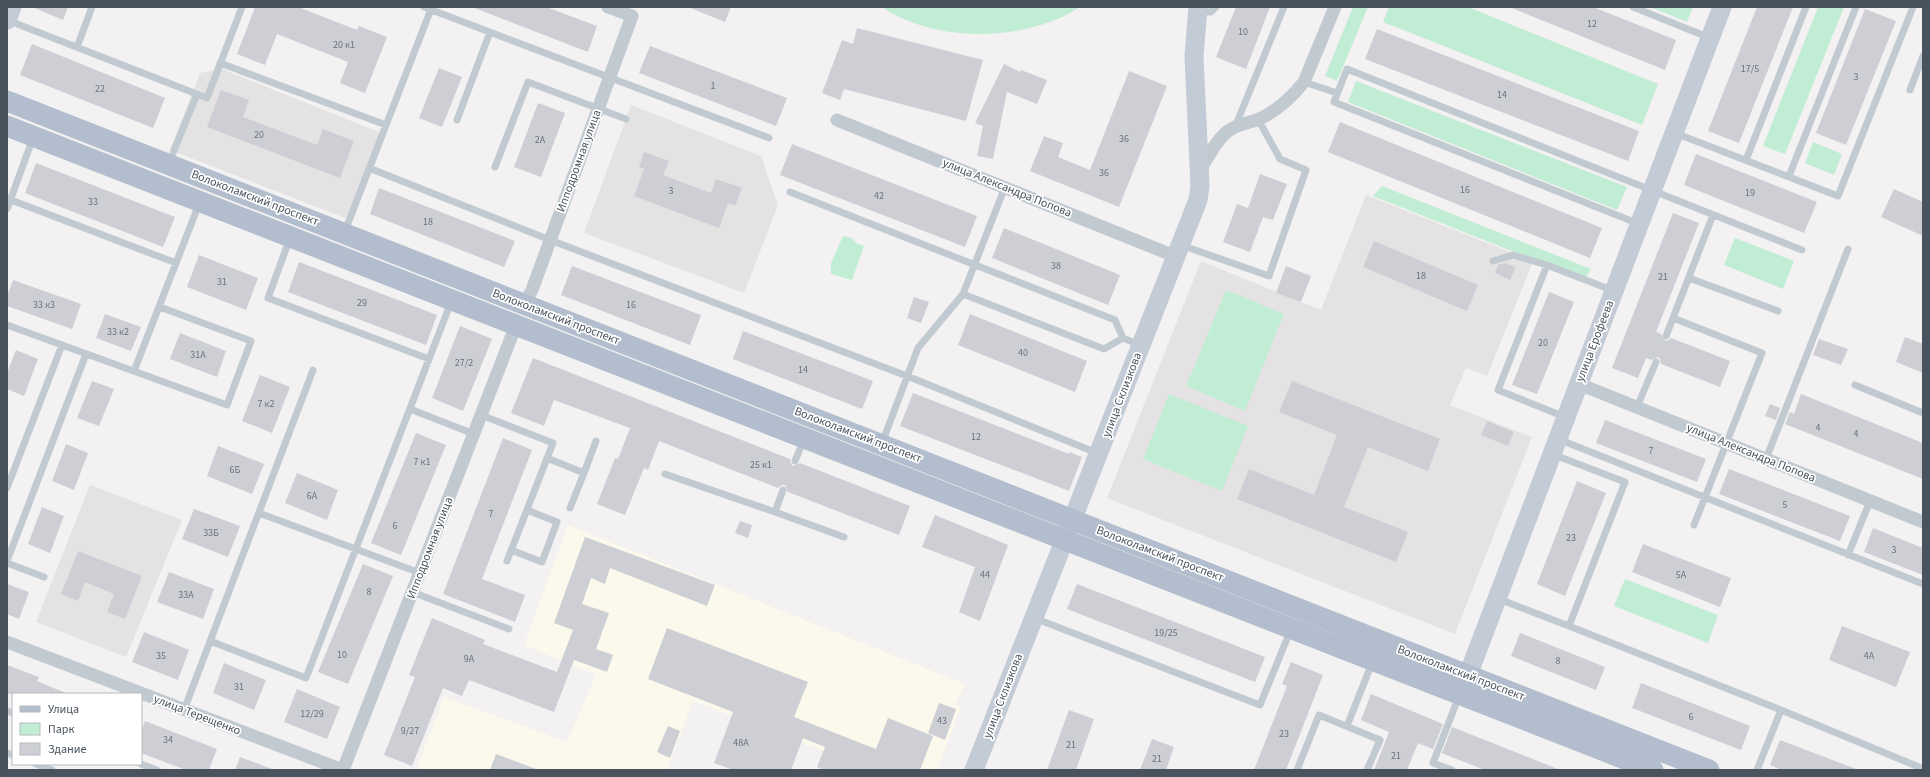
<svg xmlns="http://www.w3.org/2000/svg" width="1930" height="777" font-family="'Source Sans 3',sans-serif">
<rect width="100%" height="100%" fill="#f3f1f1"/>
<path fill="#fbf8ec" d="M568,525L965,684L955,705L961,707L937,770H873L693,701L667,770H424L417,767L444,697L567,742L596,675L524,645Z"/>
<path fill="#e4e2e2" d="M222,69L381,133L348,219L170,150L200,73Z
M631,105L761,156L778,205L744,293L584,233Z
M1366,195L1533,261L1487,376L1420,349L1466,368L1450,405L1532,437L1455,634L1107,498L1201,261L1321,310Z
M90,485L182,520L126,657L36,622Z"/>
<path fill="#c2edd5" d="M882,7H1080C1026,42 936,44 882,7Z
M1353,7H1368L1337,81L1325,76Z
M1389,7H1468L1658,84L1642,125L1383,22Z
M1650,7H1693L1687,22Z
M1818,7H1844L1785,154L1763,146Z
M1356,81L1627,187L1617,210L1348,102Z
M1813,142L1842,154L1834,175L1805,163Z
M1382,186L1591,269L1586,278L1542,263L1373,196Z
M843,236L852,238L856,243L864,246L852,280L831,274V263Z
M1735,238L1794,261L1783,289L1724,265Z
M1226,290L1284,314L1245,411L1186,386Z
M1169,394L1248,426L1222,491L1143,459Z
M1625,579L1718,615L1708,643L1614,606Z"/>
<path fill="#cecfd5" d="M32,7H68L63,20Z
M255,7H298L357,30L359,26L387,37L365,93L340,83L348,62L277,34L265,65L237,54Z
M472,7H546L597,26L588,52Z
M688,7H731L725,22Z
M1236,7H1270L1246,69L1216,57Z
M1509,7H1593L1676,40L1665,70Z
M1757,7H1793L1739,143L1708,131Z
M1865,9L1896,21L1846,145L1816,133Z
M857,28L983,60L966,121L844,89L840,100L822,93L842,40L853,44Z
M1377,29L1639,131L1628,161L1365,59Z
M32,44L165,98L153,128L20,75Z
M650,46L787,98L776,126L639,73Z
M1004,64L1020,72L1021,70L1047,80L1037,104L1007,92L993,159L977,156L983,126L975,123Z
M439,68L462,77L442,127L419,118Z
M1129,71L1167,86L1119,207L1030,171L1044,136L1063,143L1058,157L1090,170Z
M221,90L249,100L243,117L317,145L323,129L354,141L340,178L207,127Z
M538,103L565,113L541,177L514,167Z
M1340,122L1602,228L1590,258L1328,152Z
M792,144L977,216L965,247L780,175Z
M644,152L669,161L663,175L711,193L716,179L742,188L735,206L728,203L719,228L634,196L644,169L639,167Z
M1696,154L1817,202L1804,233L1684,185Z
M36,163L175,217L163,247L25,193Z
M1260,174L1287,184L1273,220L1263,217L1250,252L1223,242L1237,204L1248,208Z
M379,188L515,241L504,267L370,214Z
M1894,189L1923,202V236L1881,217Z
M1673,213L1699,223L1656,332L1661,334L1664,340L1667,341L1671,338L1730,361L1720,387L1661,364L1660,359L1658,357L1651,360L1646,358L1638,378L1612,368Z
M1004,228L1120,275L1108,305L992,258Z
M1374,241L1478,285L1467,311L1363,267Z
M199,255L258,278L246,310L187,287Z
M299,262L437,315L426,345L288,292Z
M1505,263L1516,267L1510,280L1495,273L1498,265Z
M572,266L701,315L690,345L561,295Z
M1286,266L1311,276L1301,302L1276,293Z
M13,280L81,304L72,329L7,306V296Z
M1549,292L1574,302L1537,394L1512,385Z
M914,297L929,302L921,323L907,318Z
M105,314L141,327L131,351L96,338Z
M970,314L1087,361L1075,392L958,345Z
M460,326L492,339L463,411L432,398Z
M743,331L873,381L862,409L733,359Z
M180,333L226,351L217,377L170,359Z
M1905,337L1923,344V373L1896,362Z
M1819,339L1848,349L1841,365L1813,355Z
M16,350L38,359L24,396L7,389V373Z
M533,358L790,459L791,464L793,466L800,463L910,506L899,535L788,492L785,485H782L778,488L659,441L648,470L644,468L625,515L597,504L615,458L618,459L630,428L554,400L544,426L511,413Z
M260,375L290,387L272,433L242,421Z
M92,381L114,389L99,426L77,418Z
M1292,381L1440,439L1428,471L1368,447L1344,507L1408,532L1396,562L1237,499L1249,469L1314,495L1337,435L1279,412Z
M913,393L1069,454V452L1082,457L1069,491L900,426Z
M1801,394L1923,443V479L1785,424L1790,412L1794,414Z
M1770,404L1780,408L1776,420L1765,416Z
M1605,420L1706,459L1697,482L1596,443Z
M1487,421L1514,432L1508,446L1481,435Z
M416,433L446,445L401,555L371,543Z
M503,438L532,450L482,579L525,595L515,622L443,594Z
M66,444L88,453L74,490L52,481Z
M218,446L264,464L252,494L207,476Z
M1729,469L1850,516L1840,541L1719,494Z
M297,473L338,490L327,520L285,503Z
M1577,481L1606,493L1565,596L1537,584Z
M42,507L64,516L50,553L28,544Z
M194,509L240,526L228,557L182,539Z
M935,515L1008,545L980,621L959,612L975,567L922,547Z
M740,521L752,525L748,538L735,533Z
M1873,528L1923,548V575L1864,552Z
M585,537L715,585L707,606L610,568L605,584L591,578L582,604L609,613L596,649L613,655L607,672L574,660L554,712L469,680L462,696L443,688L412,766L384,755L415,677L409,675L432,618L485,640L483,644L557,672L573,630L554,623Z
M1643,544L1731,578L1720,607L1632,572Z
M78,551L142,576L125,619L107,612L114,594L85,582L78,601L61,594Z
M363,564L393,576L348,684L318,672Z
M169,572L214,589L203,619L157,602Z
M7,584L29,592L19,619L7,614Z
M1077,584L1265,657L1255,682L1067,609Z
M1842,626L1910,652L1896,687L1829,660Z
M667,628L808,682L794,717L876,749L888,718L933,736L920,770H825L817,767L825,747L803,738L791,770H734L714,763L733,712L648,679Z
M144,632L189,650L178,680L132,662Z
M1520,633L1605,667L1596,690L1511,656Z
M1291,662L1323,675L1286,770H1254L1287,686L1282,684Z
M224,663L266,680L254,710L213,693Z
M7,665L39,677L37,681L68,694H7Z
M1641,683L1750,726L1741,750L1632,708Z
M297,689L340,707L327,739L284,722Z
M1371,694L1443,724L1433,749L1418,743L1407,770H1374L1389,732L1361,720Z
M939,703L956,709L945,740L928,733Z
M1069,710L1094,719L1076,770H1047Z
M145,721L217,749L209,770H186L141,753V732Z
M668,726L680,731L670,758L657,752Z
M1452,727L1558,769L1557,770H1485L1444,754L1442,753Z
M1152,739L1174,747L1166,770H1140Z
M1780,740L1856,769L1855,770H1782L1770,765Z
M496,754L536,769V770H490Z
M240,757L272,769V770H235Z"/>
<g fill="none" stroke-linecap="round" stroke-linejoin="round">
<path stroke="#c2cad1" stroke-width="7" d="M424,7L769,138
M1633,7L1710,38
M1198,11L1211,12L1216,7
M7,20L207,98L242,7
M77,47L92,7
M220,63L386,125
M1304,82L1337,93
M1910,90L1923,56
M457,120L490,32
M1235,127L1284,7
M1675,133L1838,196L1913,7
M1746,160L1806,7
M169,163L197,94
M495,167L528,82L626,119
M369,168L550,240L907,376L1097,453
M1789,176L1856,7
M790,192L1115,320L1123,338L1140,345
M11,200L176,263
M7,209L33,138
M1639,224L1334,102L1347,69L1802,250
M345,231L431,9
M290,238L268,298L429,359
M1181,245L1269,276L1306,170L1280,159L1258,119
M1493,261L1513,255L1547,265L1614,291
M1547,265L1498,390L1565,417
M1689,278L1778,311
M963,294L1104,349L1123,338
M7,325L227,405L251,341L160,307
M1666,336L1673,318
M134,371L199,204
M1855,385L1923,413
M1637,407L1656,362
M410,409L474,434
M481,415L553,443L507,561
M1558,439L1923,584
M882,443L918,348L963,294L1005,187
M547,458L584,473L596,441
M1766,459L1848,249
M795,461L804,439
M665,474L775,512
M7,488L62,345
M783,490L775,512L844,537
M570,508L584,473
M259,513L420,573
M1694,525L1762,353L1673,318L1713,215
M511,550L542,562L557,522L527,510
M1848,555L1870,501
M7,561L86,354
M7,563L44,577
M412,592L509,629
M1499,599L1569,626L1625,482L1552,454
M1034,618L1260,705L1291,629
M1569,626L1781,710L1757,770
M210,641L306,678L451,302
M184,710L313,370
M1781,710L1919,767L1918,770
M7,711L13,713
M1347,726L1372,663
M7,753L13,755
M36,764L52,770
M141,764L157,770
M1297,770L1319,715L1380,740L1367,770
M1452,770L1433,763L1459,696"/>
<path stroke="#c2cad1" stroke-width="13" d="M837,120L1177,257
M1200,170C1208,158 1216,140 1228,131C1236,125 1247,123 1257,120C1276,112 1291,98 1304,82L1335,7
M524,304L532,290L632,16L608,7
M1579,384L1923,522
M7,642L343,770L516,325"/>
<path stroke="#c2cbd6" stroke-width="19" d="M7,20L12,7
M1468,675L1722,7
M974,770L1198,200L1200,186L1194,56L1198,7"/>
<path stroke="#b2becd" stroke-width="21" d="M7,101L1709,770
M7,126L1653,770"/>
</g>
<g text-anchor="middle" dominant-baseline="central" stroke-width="3.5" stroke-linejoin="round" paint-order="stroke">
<g font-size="10" fill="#6a727b">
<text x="1592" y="24">12</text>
<text x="1243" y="32">10</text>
<text x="344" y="45">20 к1</text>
<text x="1750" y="69">17/5</text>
<text x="1856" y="77">3</text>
<text x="713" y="86">1</text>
<text x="100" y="89">22</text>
<text x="1502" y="95">14</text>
<text x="259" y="135">20</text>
<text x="1124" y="139">36</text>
<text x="540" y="140">2А</text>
<text x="1104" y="173">36</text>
<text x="1465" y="190">16</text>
<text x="671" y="191">3</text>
<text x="1750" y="193">19</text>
<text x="879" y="196">42</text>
<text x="93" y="202">33</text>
<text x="428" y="222">18</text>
<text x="1056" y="266">38</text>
<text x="1421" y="276">18</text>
<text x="1663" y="277">21</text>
<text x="222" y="282">31</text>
<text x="362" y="303">29</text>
<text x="44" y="305">33 к3</text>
<text x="631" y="305">16</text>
<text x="118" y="332">33 к2</text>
<text x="1543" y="343">20</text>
<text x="1023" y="353">40</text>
<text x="198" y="355">31А</text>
<text x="464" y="363">27/2</text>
<text x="803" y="370">14</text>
<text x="266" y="404">7 к2</text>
<text x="1818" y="428">4</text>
<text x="1856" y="434">4</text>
<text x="976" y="437">12</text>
<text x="1651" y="451">7</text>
<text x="422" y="462">7 к1</text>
<text x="761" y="465">25 к1</text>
<text x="235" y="470">6Б</text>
<text x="312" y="496">6А</text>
<text x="1785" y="505">5</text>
<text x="491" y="514">7</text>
<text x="395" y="526">6</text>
<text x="211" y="533">33Б</text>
<text x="1571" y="538">23</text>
<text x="1894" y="550">3</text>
<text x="985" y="575">44</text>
<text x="1681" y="575">5А</text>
<text x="369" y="592">8</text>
<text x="186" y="595">33А</text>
<text x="1166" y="633">19/25</text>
<text x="342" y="655">10</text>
<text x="161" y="656">35</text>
<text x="1869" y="656">4А</text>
<text x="469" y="659">9А</text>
<text x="1558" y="661">8</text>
<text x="239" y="687">31</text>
<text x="312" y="714">12/29</text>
<text x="1691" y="717">6</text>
<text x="942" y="721">43</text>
<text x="410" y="731">9/27</text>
<text x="1284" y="734">23</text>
<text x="168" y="740">34</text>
<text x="741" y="743">48А</text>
<text x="1071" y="745">21</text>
<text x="1396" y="756">21</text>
<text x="1157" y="759">21</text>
</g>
<g font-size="12" fill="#49535d" stroke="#fff">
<text transform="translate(579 161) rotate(-70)">Ипподромная улица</text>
<text transform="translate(1007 188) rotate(22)">улица Александра Попова</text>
<text transform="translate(255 198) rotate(21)">Волоколамский проспект</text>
<text transform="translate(556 317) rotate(21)">Волоколамский проспект</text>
<text transform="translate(1595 341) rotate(-69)">улица Ерофеева</text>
<text transform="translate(1122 395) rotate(-69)">улица Склизкова</text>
<text transform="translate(858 435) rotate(21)">Волоколамский проспект</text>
<text transform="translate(1751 453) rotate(22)">улица Александра Попова</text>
<text transform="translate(430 548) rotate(-69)">Ипподромная улица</text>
<text transform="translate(1160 554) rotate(21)">Волоколамский проспект</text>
<text transform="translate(1461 673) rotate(21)">Волоколамский проспект</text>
<text transform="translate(1003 696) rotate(-69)">улица Склизкова</text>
<text transform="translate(197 715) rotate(21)">улица Терещенко</text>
</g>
</g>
<rect width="1930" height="777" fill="none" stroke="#49535d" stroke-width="16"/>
<rect x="12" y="693" width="130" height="72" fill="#ffffff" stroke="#b6babe"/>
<rect x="20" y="706" width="20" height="6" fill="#b2becd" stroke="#b6babe"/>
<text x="48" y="713" font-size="12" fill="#49535d">Улица</text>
<rect x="20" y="723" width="20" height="12" fill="#c2edd5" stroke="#b6babe"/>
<text x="48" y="733" font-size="12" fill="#49535d">Парк</text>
<rect x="20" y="743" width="20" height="12" fill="#cecfd5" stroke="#b6babe"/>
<text x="48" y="753" font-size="12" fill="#49535d">Здание</text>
</svg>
